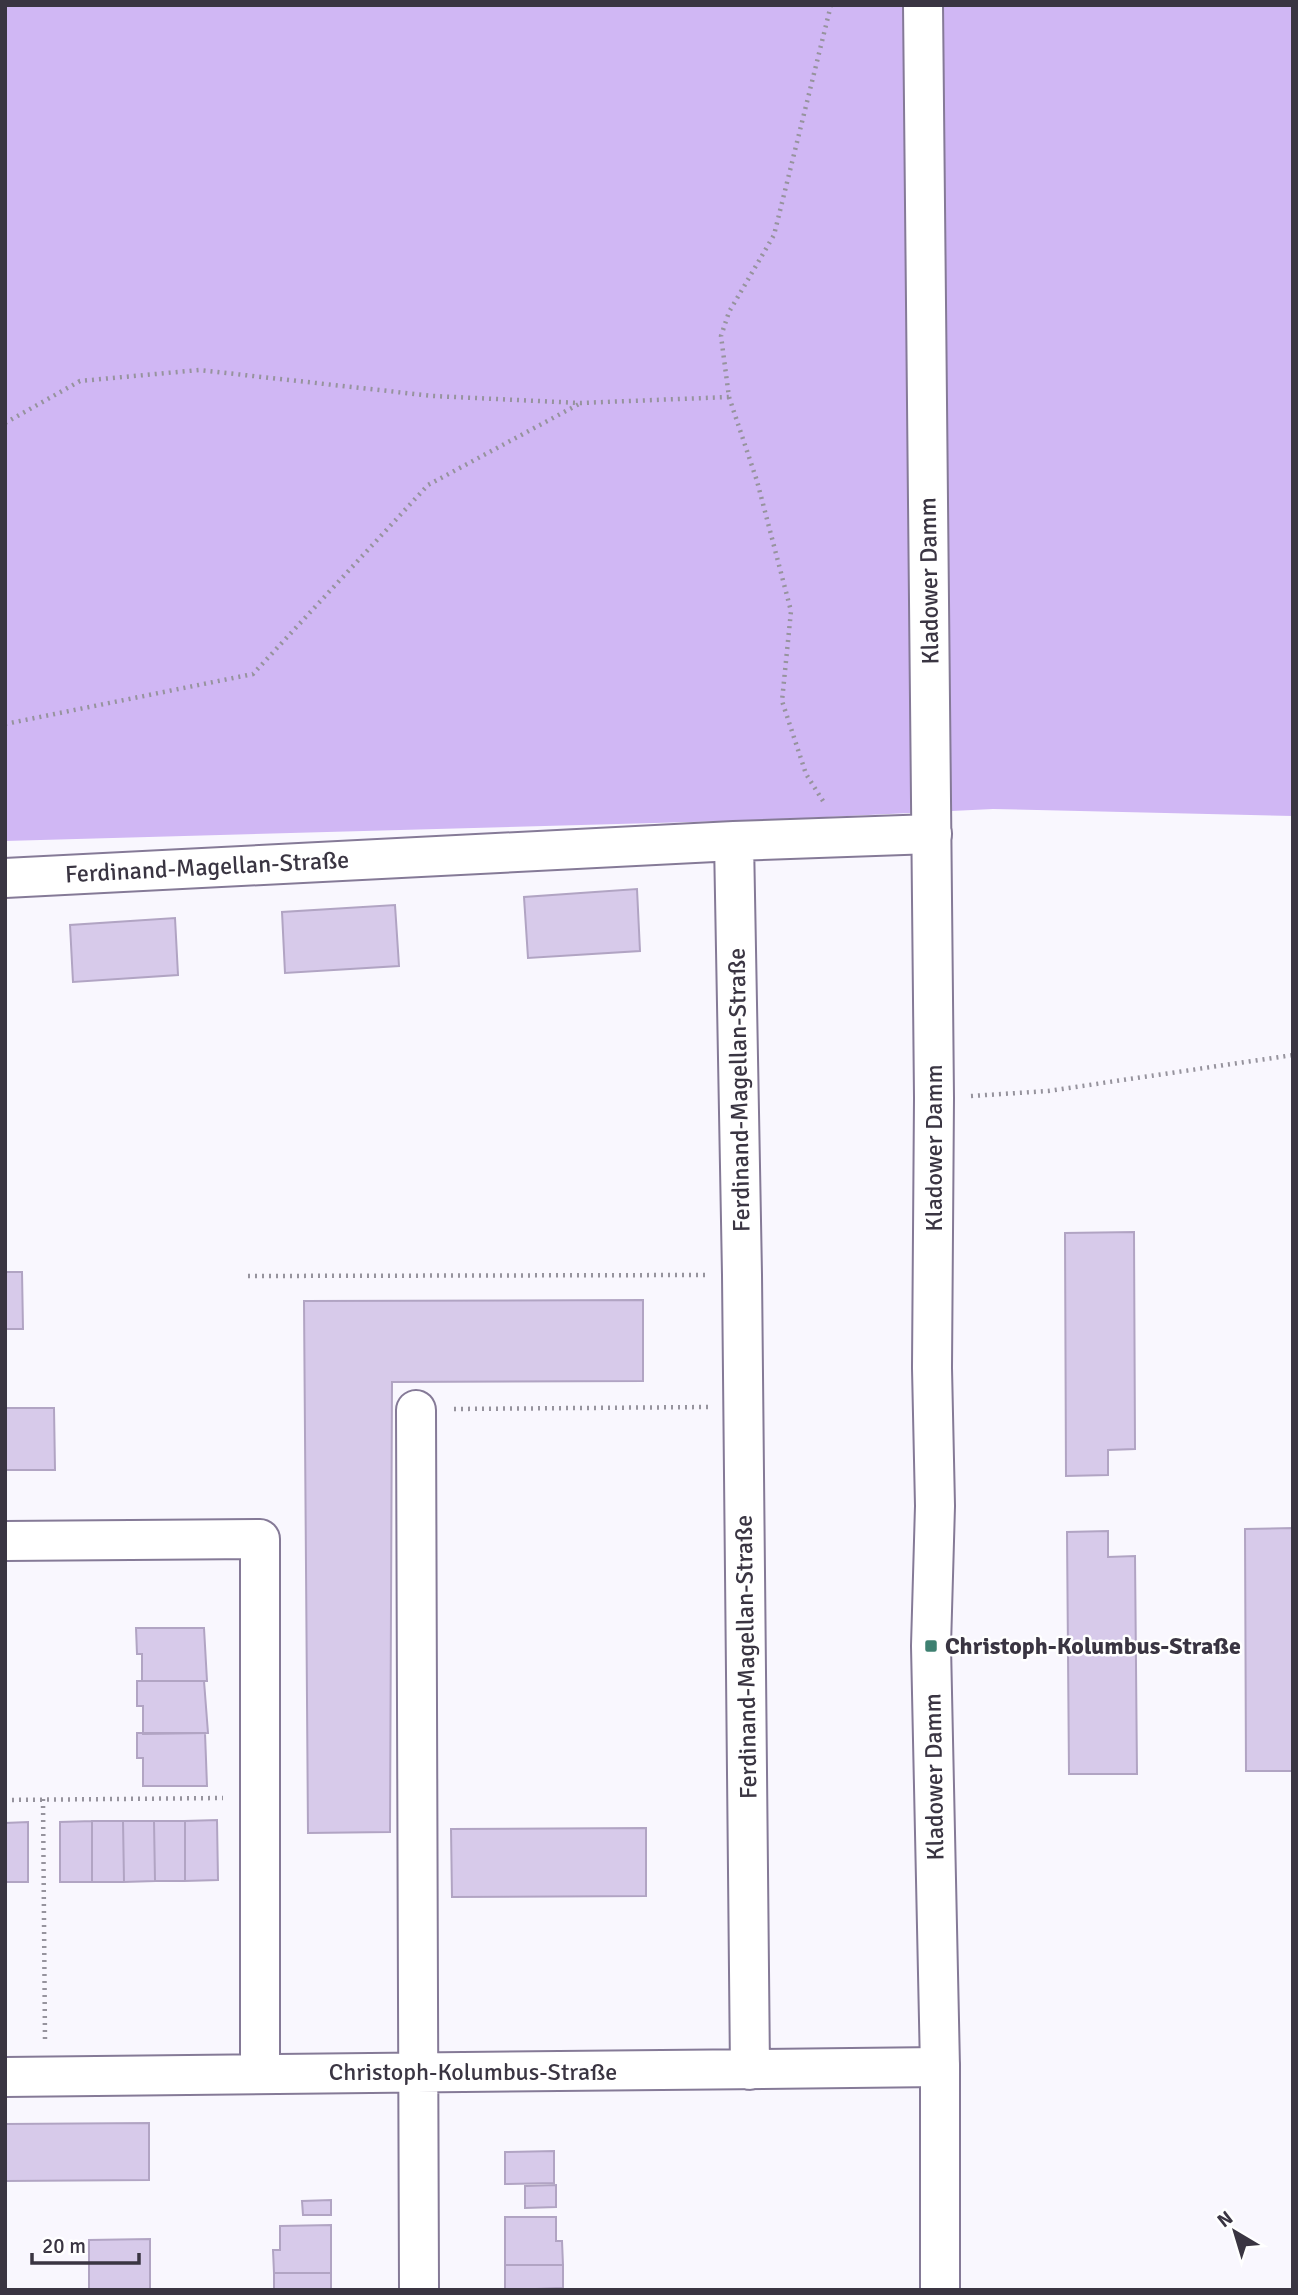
<svg xmlns="http://www.w3.org/2000/svg" width="1298" height="2295" font-family="Signika,sans-serif">
<rect width="100%" height="100%" fill="#f9f7fe"/>
<path fill="#d0b7f4" d="M5,5H1293V816L993,809L764,820L5,841Z"/>
<path fill="#d7caea" stroke="#b1a4c3" stroke-width="2" d="M637,889L640,951L528,958L524,897Z
M395,905L399,966L285,973L282,912Z
M175,918L178,975L73,982L70,925Z
M1134,1232L1135,1449L1108,1450V1475L1066,1476L1065,1233Z
M5,1272H22L23,1329H5Z
M643,1300V1381L392,1382L390,1832L308,1833L304,1301Z
M5,1408H54L55,1470H5Z
M1293,1528V1771H1246L1245,1529Z
M1108,1531V1557L1135,1556L1137,1774H1069L1067,1532Z
M136,1628H204L207,1681H142V1654H137Z
M137,1681H204L208,1733L143,1734V1706H137Z
M137,1733H205L207,1786H143V1758H137Z
M217,1820L218,1880L185,1881V1821Z
M92,1821H123L124,1882H92Z
M92,1821V1882H60V1822Z
M123,1821H154L155,1881L124,1882Z
M154,1821H185V1881H155Z
M28,1822V1882H5V1823Z
M646,1828V1896L452,1897L451,1829Z
M149,2123V2180L5,2181V2124Z
M554,2151V2183L505,2184V2152Z
M556,2185V2207L525,2208V2186Z
M331,2200V2215H303L302,2201Z
M505,2217H556V2241H562L563,2265H505Z
M331,2225V2273H274L273,2250H280V2226Z
M150,2239V2290H89V2240Z
M505,2265H563V2288L505,2290Z
M274,2273H331V2290H274Z"/>
<g fill="none" stroke-linecap="round" stroke-linejoin="round">
<defs>
<path id="minor" d="M734,841L742,1275L750,2070
M5,878L734,841L932,834
M416,1410L419,2290
M5,1541L260,1539V2074
M5,2077L940,2067"/>
<path id="major" d="M923,5L934,1098L932,1368L935,1506L931,1646L940,2067V2290"/>
</defs>
<use href="#minor" stroke="#857a97" stroke-width="42"/>
<use href="#major" stroke="#857a97" stroke-width="42"/>
<path stroke="#96939d" stroke-width="4.5" stroke-dasharray="2 5" stroke-linecap="butt" d="M5,423L80,381L199,370L433,396L580,403L729,397
M5,724L253,674L428,485L579,404
M823,801L806,774L782,701L791,611L757,481L729,397L721,336L729,312L774,235L831,5
M971,1096L1048,1091L1293,1055
M248,1276L705,1275
M454,1409L708,1407
M43,1799L45,2040
M5,1800L223,1798"/>
<use href="#minor" stroke="#fff" stroke-width="38"/>
<use href="#major" stroke="#fff" stroke-width="38"/>
</g>
<rect fill="#3e8071" stroke="#fff" stroke-width="2.5" x="924" y="1639" width="14" height="14" rx="3.5"/>
<g text-anchor="middle" dominant-baseline="central" stroke-width="5" stroke-linejoin="round" paint-order="stroke">
<g font-size="24" fill="#3a3542" stroke="#fff">
<text transform="translate(929 581) rotate(-91)">Kladower Damm</text>
<text transform="translate(207 867) rotate(-3)">Ferdinand-Magellan-Straße</text>
<text transform="translate(739 1090) rotate(-91)">Ferdinand-Magellan-Straße</text>
<text transform="translate(934 1148) rotate(-90)">Kladower Damm</text>
<text transform="translate(746 1657) rotate(-91)">Ferdinand-Magellan-Straße</text>
<text transform="translate(934 1777) rotate(-91)">Kladower Damm</text>
<text x="473" y="2072">Christoph-Kolumbus-Straße</text>
</g>
<g font-size="24" font-weight="bold" fill="#3a3542" stroke="#fff" text-anchor="start">
<text x="945" y="1646">Christoph-Kolumbus-Straße</text>
</g>
</g>
<rect width="1298" height="2295" fill="none" stroke="#3a3542" stroke-width="14"/>
<g transform="translate(1235 2232) rotate(322)" stroke="#ffffff" stroke-width="5" paint-order="stroke">
<path d="M0-5L12 26L0 18L-12 26Z" fill="#3a3542"/>
<text y="-10" font-size="19" font-weight="bold" text-anchor="middle" fill="#3a3542">N</text>
</g>
<path d="M32 2253v10h107v-10" fill="none" stroke="#3a3542" stroke-width="3.5"/>
<text x="42" y="2253" font-size="21" fill="#3a3542" stroke="#ffffff" stroke-width="5" paint-order="stroke">20 m</text>
</svg>
